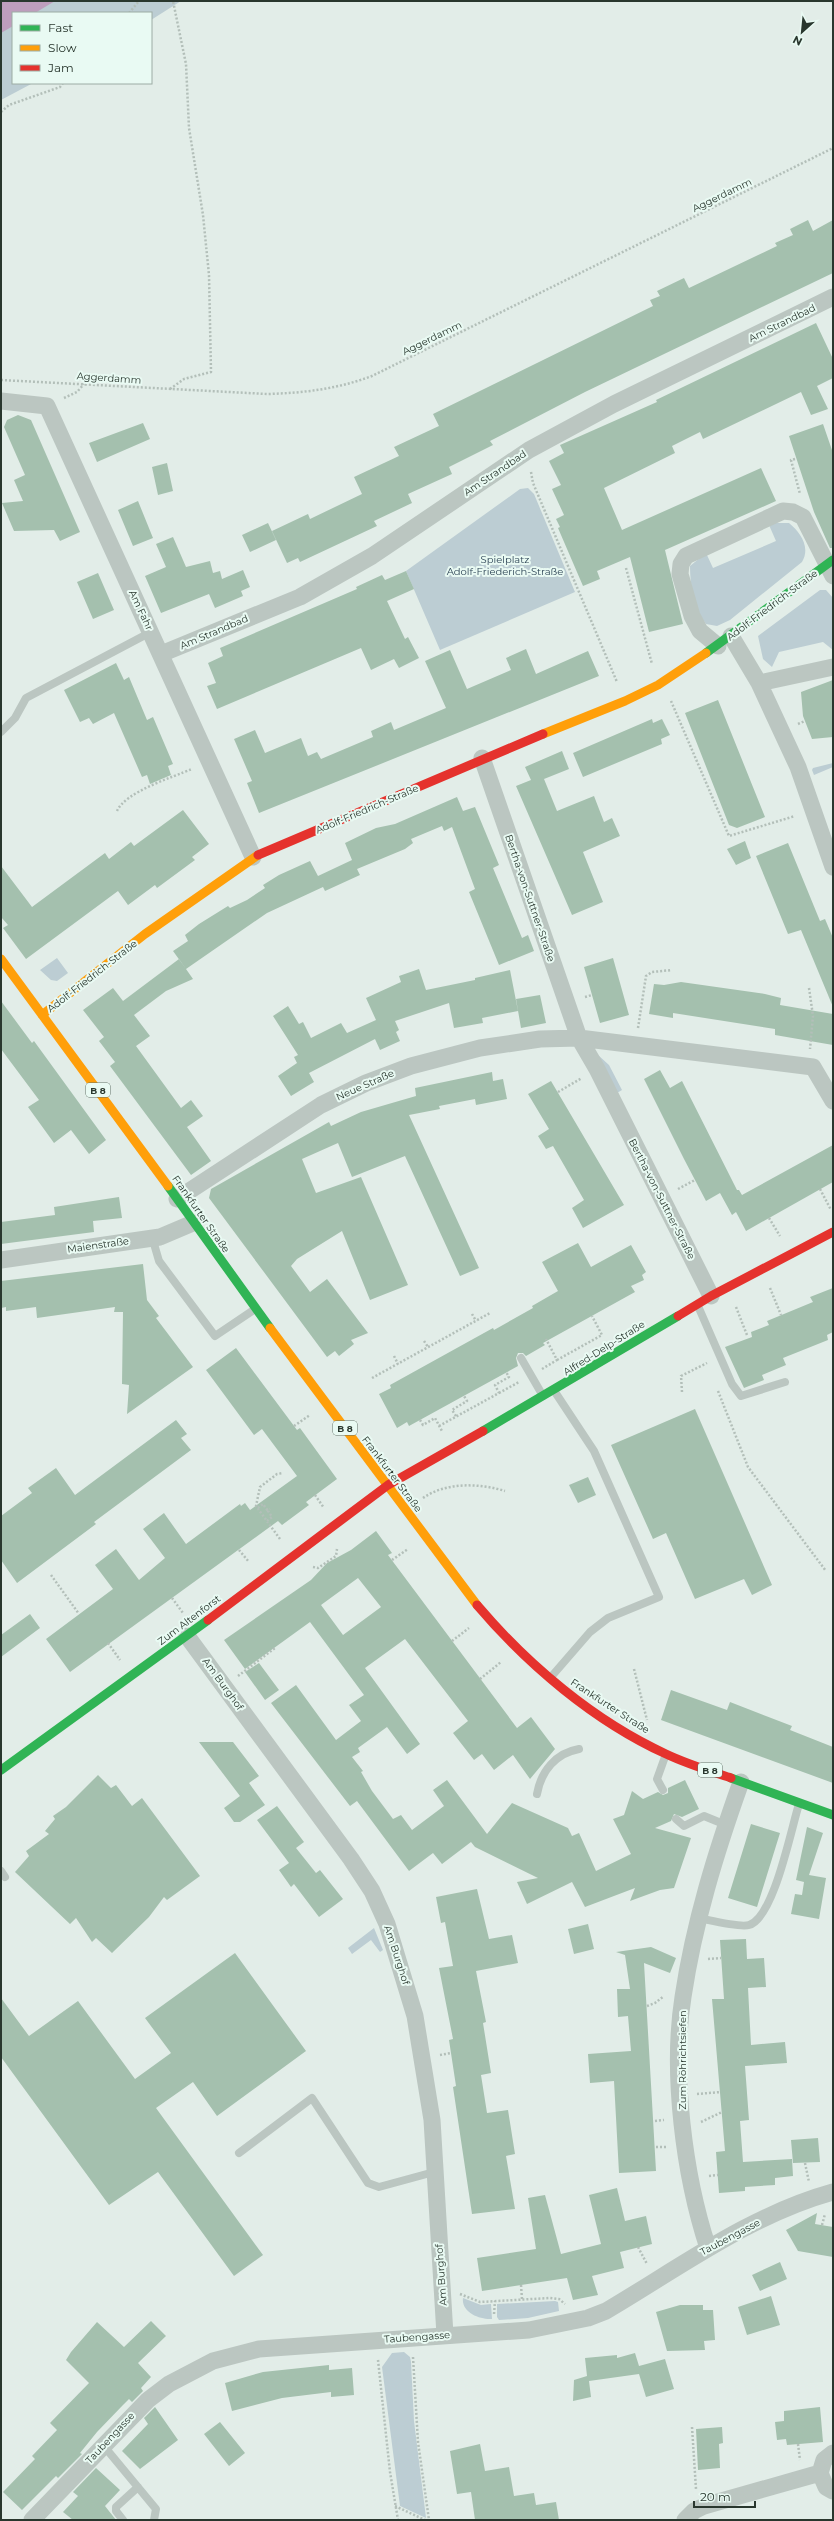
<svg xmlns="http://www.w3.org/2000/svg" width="834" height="2521" font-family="Montserrat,sans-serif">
<rect width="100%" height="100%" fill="#e2ede8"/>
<path fill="#bccdd3" d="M1,1H181L151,20V13H13V83H33L1,100Z
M528,488L534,494L575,592L440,650L406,571L520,489Z
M774,523H789C800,532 811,547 802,562L730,620L717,626L706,624C694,609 690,586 690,566L706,553L713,568L776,541L769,525Z
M820,590H826L833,598V650L823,642L779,652L772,667L763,659L758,636Z
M833,763V767L814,775L812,770L813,768Z
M57,958L68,973L57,981L51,980L40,970Z
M598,1055L609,1065L622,1090L617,1093Z
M374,1928L383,1950L380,1952L371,1940L352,1954L348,1948Z
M463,2298L481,2305L491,2304L492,2319C481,2320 461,2313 463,2298Z
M555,2301L558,2302L559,2311L528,2318L499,2320L497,2317V2304Z
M404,2352L410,2357L411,2362L414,2421L426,2518L400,2506L382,2367L392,2353Z"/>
<path fill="#be9ebd" d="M1,1H55L35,13H13V26L1,33Z"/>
<path fill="#a4c0ae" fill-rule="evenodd" d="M808,220L813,231L833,220V273L585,392L490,441L493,445L449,467L452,474L408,494L412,503L374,521L377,526L300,562L298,558L287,563L272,531L308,514L310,519L362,494L354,477L399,456L394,447L439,426L433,414L653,306L650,300L660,296L657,291L684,278L689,288L777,246L775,243L793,235L790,229Z
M816,323L833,359V378L817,386L828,409L811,415L801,392L703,439L700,432L672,446L675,453L604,488L622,530L761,468L776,501L665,550L683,624L649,632L630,557L597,571L600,579L583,586L558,528L560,527L556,519L564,515L552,489L561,485L549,461L564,453L560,445L657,402L656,400Z
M18,415L31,420L80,532L60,541L54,530L14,531L2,503L23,501L14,480L25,475L4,427L7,420Z
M143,423L150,439L97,462L89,443Z
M823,424L833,453V548H830L814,512L789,436Z
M167,463L173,491L158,495L152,467Z
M138,501L153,538L133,546L118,510Z
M268,523L276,540L250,552L242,535Z
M173,537L186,567L210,561L213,573L220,571L222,579L243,570L250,587L241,591L243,596L215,608L209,594L161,613L145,576L166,567L156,544Z
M406,571L414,589L387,601L405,639L408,637L419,658L399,668L394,659L371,670L361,648L217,709L207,686L216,683L208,663L223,656L220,648L357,589L356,587L382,575L385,580Z
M98,573L114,610L93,619L77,582Z
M526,649L536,674L588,651L599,676L259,813L247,783L252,781L234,739L255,730L265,753L301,738L308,756L317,752L321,759L373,737L371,731L391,722L394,730L446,708L425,661L450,650L467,689L511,670L506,658Z
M116,663L124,680L129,677L147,720L153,717L173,764L168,766L171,775L150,784L147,775L142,777L114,713L93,724L89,718L80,722L64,690Z
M833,680V737L812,739L803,716L801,692Z
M718,700L765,817L737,828L729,825L685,713Z
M652,719L653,723L662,719L670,735L661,739L662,744L583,777L573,753Z
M562,751L569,769L544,779L557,811L594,796L604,822L612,818L620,836L583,852L603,902L572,915L516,786L531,780L525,767Z
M457,797L463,811L475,807L499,865L493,868L522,938L528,935L534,951L499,965L469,892L475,889L452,827L444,831L442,826L411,839L413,843L405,849L357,869L360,875L325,891L323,887L267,913L186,969L173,951L188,941L185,935L199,924L228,906L230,908L247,900L265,888L263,885L279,875L310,861L318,876L352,860L345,843L376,828L395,824Z
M183,810L209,844L192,857L195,860L157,888L155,885L128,905L118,891L26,959L3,928L8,925L1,917V866L32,907L105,853L109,859L131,842L134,846Z
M745,841L751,858L736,865L727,849Z
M788,843L820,921L825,919L833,938V1007L801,930L788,934L756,856Z
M613,958L629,1015L600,1023L584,967Z
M179,959L193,979L166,991L134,1015L150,1036L136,1046L181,1108L191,1100L203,1116L187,1127L211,1161L191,1175L110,1066L115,1062L99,1041L104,1037L83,1010L113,988L123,1001Z
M419,969L426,990L475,980V978L510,970L518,1011L482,1018L483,1023L454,1028L449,1003L395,1021L399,1030L396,1032L400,1041L380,1050L375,1039L309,1073L314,1082L291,1096L278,1076L297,1063L294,1057L298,1055L273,1016L288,1006L299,1024L303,1022L311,1038L341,1023L347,1033L376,1020L366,998L401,982L399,976Z
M681,982L765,994L781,998L780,1005L833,1014V1045L775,1035V1029L673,1013V1018L649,1014L654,984L664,985Z
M540,995L546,1023L521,1028L516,999Z
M1,1001L32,1043L34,1041L106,1140L89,1154L71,1130L54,1143L28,1107L39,1100L1,1049Z
M660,1070L670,1088L682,1081L737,1190H739L742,1195L833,1145V1182L746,1231L736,1212L732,1215L720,1193L706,1201L684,1159L644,1079Z
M492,1072L493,1081L503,1079L507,1099L476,1105L475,1099L439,1106L440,1109L409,1115L479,1268L460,1276L405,1156L352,1177L338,1143L302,1159L316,1193L361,1177L408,1285L370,1300L342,1231L297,1259L291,1266L310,1292L327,1279L368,1333L351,1340L354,1344L339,1356L335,1351L327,1357L209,1198L211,1189L329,1122L331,1126L361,1112L416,1096L415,1088Z
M551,1081L624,1205L583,1228L572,1208L584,1200L553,1146L546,1149L538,1136L549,1129L528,1094Z
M119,1197L122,1218L93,1221L94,1232L1,1244V1222L55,1215L54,1207Z
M578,1243L591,1267L631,1245L646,1272L642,1275L644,1280L631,1286L635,1292L543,1343L545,1345L526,1356L523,1353H518L516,1358L518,1366L409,1426L407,1422L397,1428L379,1394L391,1388L390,1385L493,1328L494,1330L533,1308L532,1306L558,1291L542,1262Z
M143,1264L147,1300L159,1316L156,1318L193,1367L127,1414L129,1385L122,1384L123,1312H114L115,1307L37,1318L36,1307L6,1311V1307L1,1308V1281Z
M833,1288V1332L827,1335L828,1340L783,1358L786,1365L762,1375L764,1380L744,1388L725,1347L752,1337L751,1332L769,1325L767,1321L813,1302L810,1297Z
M236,1348L297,1430L300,1428L337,1479L306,1502L309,1505L282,1525L278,1521L70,1672L46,1639L113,1589L95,1565L116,1549L139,1580L165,1558L143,1529L164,1513L186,1544L240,1504L241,1506L245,1503L250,1510L297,1476L262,1429L254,1435L206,1370Z
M695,1409L772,1585L752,1595L744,1579L695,1599L666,1533L653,1539L611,1445Z
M176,1420L187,1434L181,1438L191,1450L94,1522L96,1524L17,1583L1,1560V1516L32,1493L28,1488L56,1468L75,1495Z
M588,1477L596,1495L578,1503L569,1485Z
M376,1531L392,1553L388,1555L517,1728L531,1717L555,1749L530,1779L513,1755L494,1770L482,1754L474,1760L453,1733L468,1721L405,1639L365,1668L420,1744L407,1754L387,1727L358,1748L360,1752L352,1757L363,1771L361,1772L372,1791L393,1819L401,1815L412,1830L444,1806L433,1790L447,1780L487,1834L512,1803L568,1828L572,1836L579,1833L596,1871L631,1854L613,1819L624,1815L632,1791L643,1799L658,1792L663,1795L668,1793V1788L685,1780L699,1809L682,1817L674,1814L671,1821L655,1828L691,1838L674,1888L660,1890L630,1901L635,1888L585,1907L572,1882L527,1904L517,1882L538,1878L475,1847L471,1842L442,1864L433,1853L409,1871L357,1801L350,1806L271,1703L296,1685L336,1740L361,1721L349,1705L364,1695L310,1622L245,1669L224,1640L311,1580L327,1563L351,1550ZM358,1578L381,1607L343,1635L321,1605Z
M30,1614L40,1628L1,1657V1635Z
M259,1663L279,1690L265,1700L245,1672Z
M671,1690L727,1710L730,1702L792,1726L790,1730L833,1747V1783L661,1720Z
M199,1742H233L259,1776L249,1783L265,1805L240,1822H234L224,1808L240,1796Z
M98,1775L111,1788L116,1785L132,1806L142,1798L200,1876L167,1900L164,1897L149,1917L112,1953L96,1938L92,1942L76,1918L70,1924L15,1872L29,1856L26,1851L49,1834L45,1831L55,1819L53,1816L66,1807Z
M277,1806L304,1842L296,1848L316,1873L320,1870L343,1899L319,1917L294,1884L291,1887L279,1870L289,1863L257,1820Z
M751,1824L780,1833L757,1907L728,1898Z
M807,1827L823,1833L809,1875L826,1878L819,1919L791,1914L795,1894L802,1895L804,1882L796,1880Z
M477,1889L489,1939L512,1935L518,1963L476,1971L486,2022L483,2023L491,2073L481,2075L487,2113L508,2110L515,2154L506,2156L515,2209L472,2214L453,2087L456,2086L449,2040L453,2039L439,1968L453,1966L445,1922L441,1923L436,1897Z
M588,1924L594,1949L574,1954L568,1929Z
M746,1939L747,1959L764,1958L766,1987L748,1988L751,2045L785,2042L787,2063L745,2066L749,2120L740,2121L743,2162L792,2159L793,2176L775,2178V2185L745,2187V2191L719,2193L716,2152L725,2151L712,1999H724L720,1940Z
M651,1947L676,1958L670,1973L644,1963L656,2171L619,2173L614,2081L590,2083L588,2054L631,2051L628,2016L618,2017L617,1989H630L625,1955L616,1952Z
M235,1953L306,2051L217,2116L193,2082L156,2108L263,2255L234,2276L158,2172L109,2205L1,2057V1998L29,2036L78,2001L135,2079L171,2053L145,2018Z
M818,2138L820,2162L793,2163L791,2140Z
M617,2188L625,2221L646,2216L652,2244L620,2252L624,2268L592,2276L598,2295L573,2300L567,2278L482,2291L477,2258L536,2249L528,2198L545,2195L561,2254L601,2244L589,2195Z
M817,2213L815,2224L833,2227V2257L798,2251L786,2230Z
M780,2262L787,2279L760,2291L752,2275Z
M771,2296L780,2325L747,2335L738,2307Z
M680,2305H703V2310H713L715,2340L704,2341L705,2350L667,2351L656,2312Z
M151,2321L166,2336L138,2363L151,2377L141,2388L143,2391L132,2402L129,2399L123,2405L97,2432L80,2453L82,2454L58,2478L56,2476L22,2510L3,2492L35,2459L32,2456L57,2430L50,2423L89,2383L66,2360L71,2352L97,2322L124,2347Z
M635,2353L639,2366L665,2359L674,2389L646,2397L639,2374L589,2381L591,2397L573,2401L574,2380L587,2376L585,2358L617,2355V2358Z
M329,2365V2370L352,2368L354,2395L331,2397V2392L282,2398L232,2411L225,2383L263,2372Z
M155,2407L178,2440L140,2469L122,2451L148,2424L144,2418Z
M820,2407L823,2442L787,2445L786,2439L777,2440L775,2422L784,2421V2411Z
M220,2422L245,2453L229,2466L204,2434Z
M722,2427L723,2443L719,2444L720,2468L698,2470L696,2429Z
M480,2444L485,2471L509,2467L514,2496L534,2493L536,2505L556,2502L559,2520H475L471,2492L457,2494L450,2451Z
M96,2468L120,2490L105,2506L116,2520H73L63,2512L78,2496L73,2492Z"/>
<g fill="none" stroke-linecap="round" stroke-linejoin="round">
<path stroke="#b3bfb9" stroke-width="2.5" stroke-dasharray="2 2" stroke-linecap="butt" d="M129,13L139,1
M1,112L9,105L60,87L63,83
M1,380L267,394C304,393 337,389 372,376L833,148
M170,389L184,379L211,372L209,275L203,215L189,128L186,64L173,1
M64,398L77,392L84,384
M795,459L791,460L800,494
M531,472L533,483L617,682
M626,568L652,664
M671,701L729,836L795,816
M798,724L805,721
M117,811C125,792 173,777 192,769
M809,988L813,1016L810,1049
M585,997L592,995
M638,1028L646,976L652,972L672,970
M558,1092L582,1078
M678,1189L695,1180
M820,1189L831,1210
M769,1218L780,1236
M770,1288L781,1315
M736,1307L747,1335
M472,1314L476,1321
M424,1341L428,1347
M394,1356L398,1364
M557,1360L602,1335L592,1316
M542,1369L557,1360L546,1339
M372,1378L490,1313
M718,1391L748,1467L826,1571
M682,1392L681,1376L707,1363
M499,1393L519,1382
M456,1416L452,1410L467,1401L464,1396
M420,1420L423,1425L435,1418L442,1431
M294,1426L310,1415
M439,1426L499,1393L495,1385L509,1377L506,1372
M315,1495L324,1508
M423,1498C446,1482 479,1483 505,1491
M258,1508L263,1504L268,1511
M267,1521L272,1517L268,1511L270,1509
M280,1539L256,1506L260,1487L277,1474L283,1473
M239,1550L249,1562
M392,1560L408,1549
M313,1567L318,1568L336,1556L337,1549
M51,1575L79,1614
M172,1598L183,1613
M452,1641L469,1628
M108,1643L120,1660
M634,1669L647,1720
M238,1676L275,1648
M480,1679L501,1662
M708,1959L721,1958
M647,2006L655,2003L664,1996
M440,2055L451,2053
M697,2094L721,2092
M655,2121L664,2120
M701,2122L722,2112
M656,2147H666
M805,2163L809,2182
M709,2176L718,2175
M822,2225L825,2214
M638,2247L647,2264
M521,2285L522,2299
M460,2294L480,2302L550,2298L559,2299L565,2304
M494,2314L495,2301
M413,2357L418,2442L429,2520
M378,2360L390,2472L398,2520
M692,2427L696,2489
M798,2444L800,2460
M395,2506L425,2520"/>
<path stroke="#bbc6c1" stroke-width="8" d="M1,732L15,718L26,698L151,632
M152,1237L159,1261L215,1336L255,1309
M698,1306L732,1384L741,1396L785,1382
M521,1358L543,1396
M551,1677L590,1632L608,1618L659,1597L594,1451L555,1392
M663,1790L657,1779L666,1754
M537,1794C541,1771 556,1753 579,1749
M676,1819L684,1826L704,1816L726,1825
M1,1871L5,1877
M698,1918C709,1920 740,1928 749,1925C774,1918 791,1829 799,1804
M239,2153L312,2098L368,2183L379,2187L434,2172
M103,2445L156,2509L154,2520
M123,2520L116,2511V2507L138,2487"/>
<path stroke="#bbc6c1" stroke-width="17" d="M1,401L47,406L253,857
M731,636L759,683L798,767L833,867
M718,646L700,631L692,616L680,574L681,564L686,556L783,511L793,512L803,517L833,576
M161,654L300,597L372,556L529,450L614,404L833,297
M759,683L833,667
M482,758L579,1038L597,1069L711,1296
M177,1199L321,1105L366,1083L411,1066L480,1048L540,1039L579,1038L813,1067L833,1101
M1,1260L160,1237L193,1223
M187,1636L351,1859L372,1891L387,1924L415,2016L432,2120L445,2335
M708,2248C684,2175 671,2073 683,1997C694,1923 716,1852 741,1782
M833,2453L824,2460L820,2473L826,2487L833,2491
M32,2520L148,2400L169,2384L213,2361L259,2349L529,2330L588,2318L606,2311C679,2268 750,2215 833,2192
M685,2520L694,2511L704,2506L820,2473"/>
<path stroke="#30b455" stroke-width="9" d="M706,653L833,560
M168,1186L270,1328
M483,1431L678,1316
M1,1770L208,1620
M731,1778L833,1815"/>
<path stroke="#ff9f0a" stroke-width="9" d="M543,734L625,701L658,685L706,653
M1,959L168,1186
M42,1015L145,934L258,855
M270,1328L477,1605"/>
<path stroke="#e5322d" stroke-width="9" d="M258,855L543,734
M678,1316L711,1296L833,1232
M477,1605C528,1665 594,1721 666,1754C687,1764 710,1771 731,1778
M208,1620L388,1485L483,1431"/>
</g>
<g text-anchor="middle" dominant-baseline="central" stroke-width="4" stroke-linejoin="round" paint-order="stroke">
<g fill="#e9faf3" stroke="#637269" stroke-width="1">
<rect x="86" y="1083" width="24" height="14" rx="3"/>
<rect x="333" y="1421" width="24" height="14" rx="3"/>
<rect x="698" y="1763" width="24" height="14" rx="3"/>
</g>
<g font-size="9" font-weight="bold" fill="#29372e">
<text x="98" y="1090">B 8</text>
<text x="345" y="1428">B 8</text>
<text x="710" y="1770">B 8</text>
</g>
<g font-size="10" fill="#29372e" stroke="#e9faf3">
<text transform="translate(722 195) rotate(-26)">Aggerdamm</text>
<text transform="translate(782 323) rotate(-26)">Am Strandbad</text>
<text transform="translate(432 338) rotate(-26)">Aggerdamm</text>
<text transform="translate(109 378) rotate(4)">Aggerdamm</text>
<text transform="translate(495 473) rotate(-34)">Am Strandbad</text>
<text transform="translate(772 605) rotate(-37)">Adolf-Friedrich-Straße</text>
<text transform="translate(141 610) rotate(65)">Am Fahr</text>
<text transform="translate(214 632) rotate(-23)">Am Strandbad</text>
<text transform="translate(367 809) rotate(-23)">Adolf-Friedrich-Straße</text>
<text transform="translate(530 898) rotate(71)">Bertha-von-Suttner-Straße</text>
<text transform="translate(92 976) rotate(-38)">Adolf-Friedrich-Straße</text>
<text transform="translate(365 1085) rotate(-24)">Neue Straße</text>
<text transform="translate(662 1199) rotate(63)">Bertha-von-Suttner-Straße</text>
<text transform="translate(201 1214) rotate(55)">Frankfurter Straße</text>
<text transform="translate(98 1245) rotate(-8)">Maienstraße</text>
<text transform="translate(604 1348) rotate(-32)">Alfred-Delp-Straße</text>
<text transform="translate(392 1474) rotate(53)">Frankfurter Straße</text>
<text transform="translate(189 1620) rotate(-37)">Zum Altenforst</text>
<text transform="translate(223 1684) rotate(54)">Am Burghof</text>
<text transform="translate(610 1706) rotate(33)">Frankfurter Straße</text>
<text transform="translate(397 1955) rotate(72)">Am Burghof</text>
<text transform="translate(682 2060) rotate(-90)">Zum Röhrichtsiefen</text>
<text transform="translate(730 2237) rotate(-28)">Taubengasse</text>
<text transform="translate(441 2275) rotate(-94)">Am Burghof</text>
<text transform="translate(417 2337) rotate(-4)">Taubengasse</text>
<text transform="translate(110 2438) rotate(-47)">Taubengasse</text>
</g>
<g font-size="10" fill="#2d4455" stroke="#e9faf3">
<text x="505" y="559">Spielplatz<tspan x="505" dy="12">Adolf-Friederich-Straße</tspan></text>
</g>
</g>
<rect width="834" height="2521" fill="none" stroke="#29372e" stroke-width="4"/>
<rect x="12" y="12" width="140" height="72" fill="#e9faf3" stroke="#9caca4"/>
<rect x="20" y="25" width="20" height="6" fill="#30b455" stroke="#9caca4"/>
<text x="48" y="32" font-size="12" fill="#29372e">Fast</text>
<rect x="20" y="45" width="20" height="6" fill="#ff9f0a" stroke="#9caca4"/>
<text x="48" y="52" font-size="12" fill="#29372e">Slow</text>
<rect x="20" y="65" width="20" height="6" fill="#e5322d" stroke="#9caca4"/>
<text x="48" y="72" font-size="12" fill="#29372e">Jam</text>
<g transform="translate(802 32) rotate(207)" stroke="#e9faf3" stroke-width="3" paint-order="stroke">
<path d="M0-3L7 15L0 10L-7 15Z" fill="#29372e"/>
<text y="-6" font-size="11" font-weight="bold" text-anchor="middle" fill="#29372e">N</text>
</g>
<path d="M694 2501v6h61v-6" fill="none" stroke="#29372e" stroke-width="2"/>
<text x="700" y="2501" font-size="12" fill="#29372e" stroke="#e9faf3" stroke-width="3" paint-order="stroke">20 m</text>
</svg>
